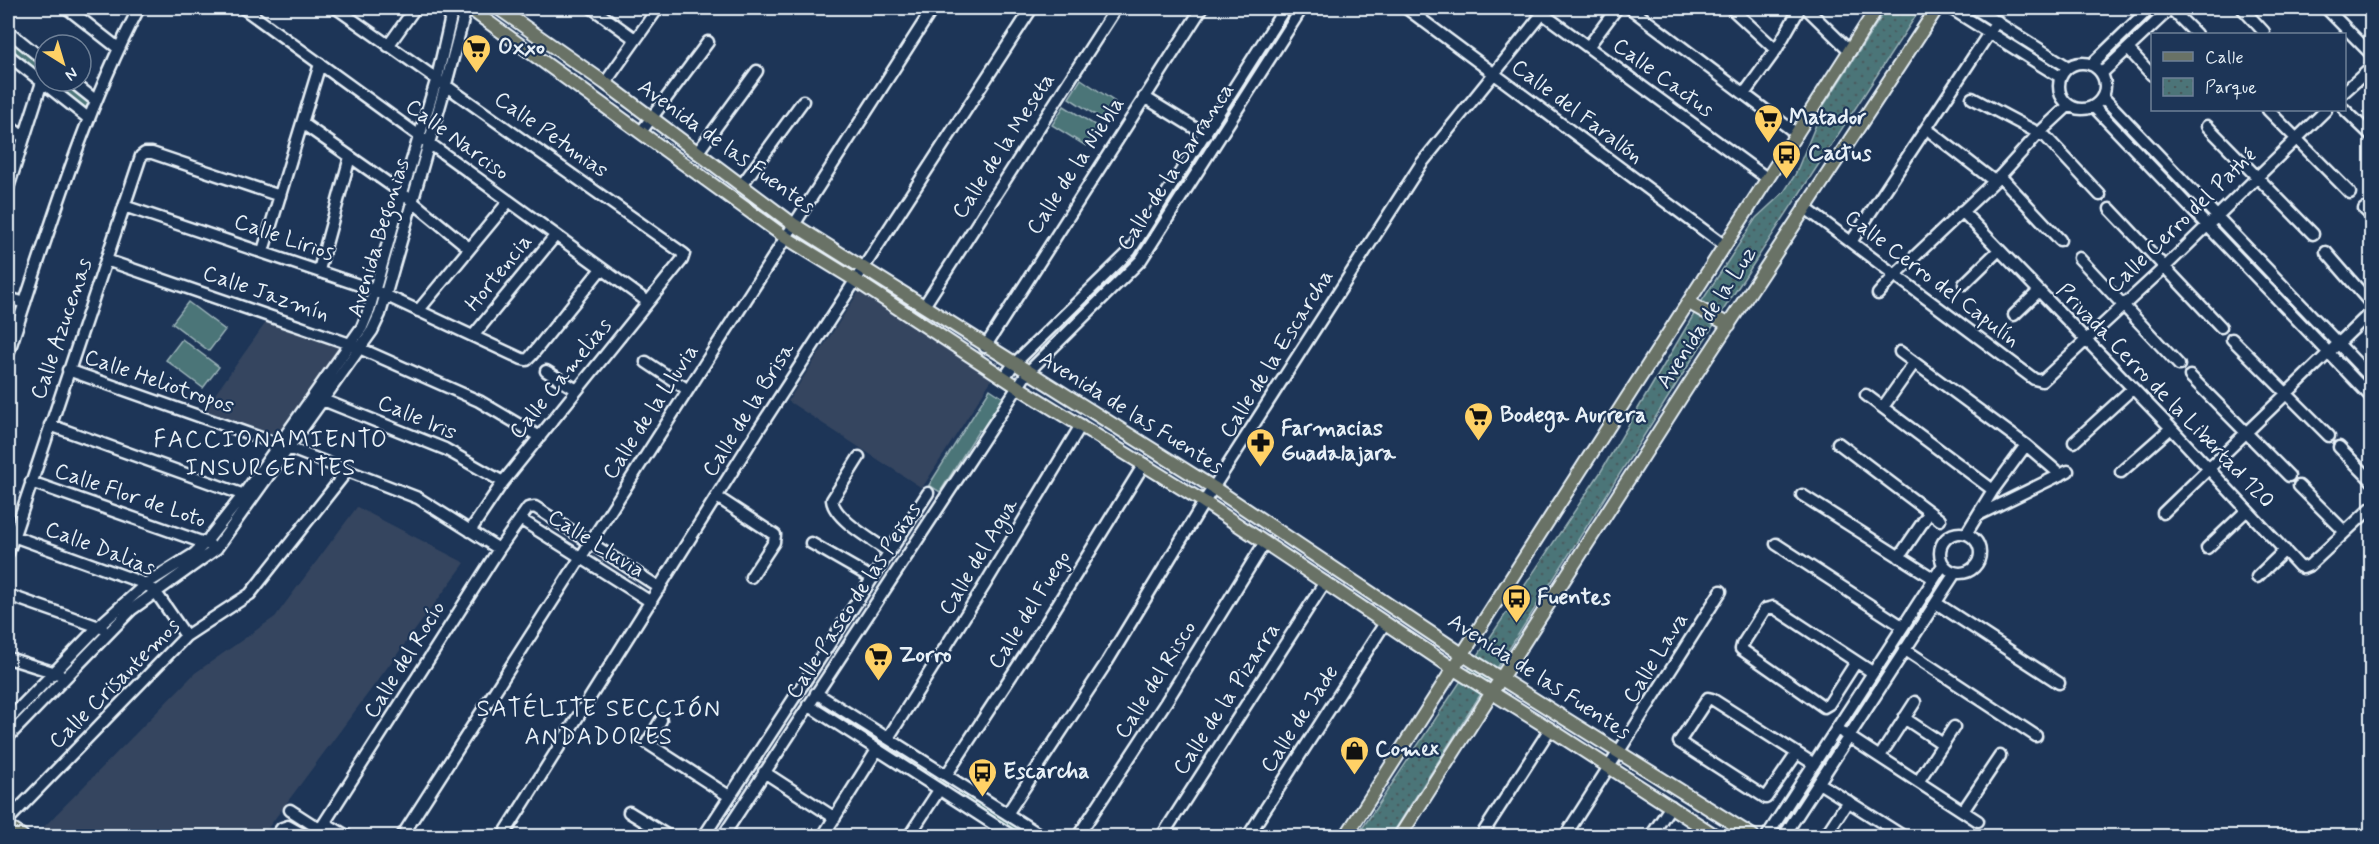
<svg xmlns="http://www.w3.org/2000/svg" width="2379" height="844" font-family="Mynerve,sans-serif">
<defs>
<pattern id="park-dots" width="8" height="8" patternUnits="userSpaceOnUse" patternTransform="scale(1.5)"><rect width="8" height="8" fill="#4c7478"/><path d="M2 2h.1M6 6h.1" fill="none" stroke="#495c5f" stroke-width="1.8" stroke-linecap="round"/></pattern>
</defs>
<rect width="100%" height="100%" fill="#1d3557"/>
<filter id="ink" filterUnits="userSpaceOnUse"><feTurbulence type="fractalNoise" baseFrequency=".0167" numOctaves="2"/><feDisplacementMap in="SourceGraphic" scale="12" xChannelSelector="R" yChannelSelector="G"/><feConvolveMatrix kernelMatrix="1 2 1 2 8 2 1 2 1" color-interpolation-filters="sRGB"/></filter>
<g filter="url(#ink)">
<path fill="#34455f" d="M860,290L994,376L922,488L788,401Z
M267,321L342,346L279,436L204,410Z
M357,507L465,563L262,836H35L195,673L275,617Z"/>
<path fill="#4c7478" stroke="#9ab2b8" stroke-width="1.5" d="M8,31L45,61V81H71L95,100L88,118L8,54Z
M1081,79L1115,102L1103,120L1069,98Z
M1064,106L1098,127L1086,146L1052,125Z
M188,302L225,330L209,351L172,323Z
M182,339L219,367L203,388L166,360Z
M990,389L1005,399L984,433L979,430L940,492L929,485Z
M827,702L951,779L947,786L825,706Z
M961,788L1037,836H1024L958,794Z"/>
<path fill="url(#park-dots)" stroke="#9ab2b8" stroke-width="1.5" d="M1887,8H1921L1722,312L1391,836H1357L1600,473L1700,304L1756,218L1784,192L1795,175L1824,105Z"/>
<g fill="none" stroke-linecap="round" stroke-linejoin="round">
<defs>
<path id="minor" d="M67,8L118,48
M243,8L648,302
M336,8L684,254L682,260L503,482L470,531
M592,8L635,39
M1406,8L1725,246
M1535,8L1768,179
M1630,8L1797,134
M1731,8L1776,50
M1806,8L1850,51
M1950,8L2060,77
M1974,8L2068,67
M2170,8L2196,34
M2242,8L2264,32
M2326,8L2372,55
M8,31L45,61
M388,46L415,8
M1588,47L1617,8
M2128,49L2152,75
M8,55L88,118
M2059 86a23 23 0 1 1 46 0a23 23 0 1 1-46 0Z
M2091,65L2150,8
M2102,73L2171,8
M71,81L95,100
M605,83L658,8
M2344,92L2372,67
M1744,94L1776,50L1800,8
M1144,97L1206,135
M2103,97L2372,379
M1972,98L2046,137L2100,195
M2094,107L2372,398
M2344,109L2372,136
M2268,110L2350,193
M302,123L402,193L469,248
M8,125L24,138
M2207,126L2313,234
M641,132L708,42
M1932,133L1994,181
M697,153L757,71
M2000,176L2060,240
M741,186L803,101
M8,188L42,82
M124,206L374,290L522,359L527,360L531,356L601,269
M1804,207L2034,379L2042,381L2165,267L2326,110
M2110,209L2221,327
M2364,209L2372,217
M1962,211L2171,428L2299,566L2303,568L2310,565L2372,507
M1851,242L1997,21
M263,251L320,64
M2326,252L2372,305
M2079,258L2179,365
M106,260L350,344L479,401L540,437
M319,270L350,157
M1964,284L1999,250
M1878,294L1894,276L2000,176L2038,134L2068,106
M8,298L25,303
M924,306L1116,8
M418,311L509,201
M2014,315L2039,291
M473,336L555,236
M2232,339L2329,436
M985,347L1202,8
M1900,352L2026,445L2061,475
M8,354C47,237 82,117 139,8
M646,362L688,390
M68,370L278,444L418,498L499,549
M546,371L577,390
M2190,376L2289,476
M1004,378L1013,365L1130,251L1285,8
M1866,395L1993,490
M318,398L445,449L503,482
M1883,407L1914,363
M50,425L247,496
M2074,442L2132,389
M1838,443L1940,520
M2339,447L2372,481
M859,457L832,500C834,519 874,541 889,552
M2121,472L2171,428
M31,482L210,545
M2299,486L2345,532
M1802,495L1933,578
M717,497L775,535L774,542L751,577
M2163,513L2372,311
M1978,515L2068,471
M520,519L651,602
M1940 553a20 20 0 1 1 40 0a20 20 0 1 1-40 0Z
M1966,534L1993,490L2026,445
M13,536L146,584L155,591L186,636
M811,543L872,578
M1776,544L1902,626
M2207,548L2247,510
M8,553L141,156L145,153H152L280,196
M1899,557L1929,513
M2257,577L2285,550
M8,595L102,628
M1936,603L2059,683
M1904,649L2036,736
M8,658L59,674
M1856,662L1829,704L1824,707L1741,649L1742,645L1765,609L1773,607L1872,672
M816,693L1042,836
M808,705L1012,836
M1904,718L1943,744
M8,720L99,626L146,584L194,554L206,542L244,494L362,327L369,310L402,193L437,78L453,8
M661,720L647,743L729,796
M1843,733L1978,821
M8,737L131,610L216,549L372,331L380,314L446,84L466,8
M888,738L984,586L1081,425
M1797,753L1766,798L1679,742L1708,698L1712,699L1814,764
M1880,756L1915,702
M764,772L835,818
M947,774L1046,623L1144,464
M1918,782L1954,727
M1819,783L1903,836
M290,810L321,830
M1963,811L2000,756
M629,812L668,836
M1007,814L1107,662L1204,502L1421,164L1547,8
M8,820L186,636L250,594L347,471
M325,823L347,836
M276,836L282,828L288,826L306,836
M316,836L499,549L528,508L535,507L660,588
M402,836L933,8
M503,836L757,432L1032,8
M704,836L928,493
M723,836L1027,373L1141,260L1302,8
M823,836L877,750
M909,836L939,790
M1078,836L1166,702L1265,542
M1162,836L1325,582
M1248,836L1385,623
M1481,836L1550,729
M1565,836L1721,591
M1651,836L1671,806
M1767,836L1943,565
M1784,836L1955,573
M1825,836L1848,801"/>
<path id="major" d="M469,8L785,237L855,280L1018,387L1204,502L1454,669L1550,729L1716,836
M498,8L605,83L793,224L1214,488L1468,658L1753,836
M1689,303L1729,325
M8,827L22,836
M1346,836L1877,8
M1400,836L1690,383L1937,8"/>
</defs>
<use href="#minor" stroke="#e8f1f8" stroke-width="15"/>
<use href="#major" stroke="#e8f1f8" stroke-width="16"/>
<use href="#minor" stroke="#1d3557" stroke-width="10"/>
<use href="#major" stroke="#697266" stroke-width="12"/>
</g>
</g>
<defs>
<symbol id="supermarket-pin" viewBox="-11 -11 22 30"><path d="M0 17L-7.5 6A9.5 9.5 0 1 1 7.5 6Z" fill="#ffd166" stroke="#1d3557"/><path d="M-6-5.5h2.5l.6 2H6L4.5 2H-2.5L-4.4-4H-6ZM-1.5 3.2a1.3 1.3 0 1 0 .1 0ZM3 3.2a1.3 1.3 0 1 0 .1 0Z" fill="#111"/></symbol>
<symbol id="bus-pin" viewBox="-11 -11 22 30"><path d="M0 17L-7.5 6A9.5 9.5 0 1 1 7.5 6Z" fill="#ffd166" stroke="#1d3557"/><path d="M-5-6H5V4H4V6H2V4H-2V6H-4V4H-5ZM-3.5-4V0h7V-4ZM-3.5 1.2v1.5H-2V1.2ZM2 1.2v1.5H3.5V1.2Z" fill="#111"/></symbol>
<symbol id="pharmacy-pin" viewBox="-11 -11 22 30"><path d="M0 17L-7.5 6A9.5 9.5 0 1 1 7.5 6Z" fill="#ffd166" stroke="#1d3557"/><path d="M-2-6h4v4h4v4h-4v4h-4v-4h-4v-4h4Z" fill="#111"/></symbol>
<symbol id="shop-pin" viewBox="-11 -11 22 30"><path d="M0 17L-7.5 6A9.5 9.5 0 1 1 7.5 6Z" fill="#ffd166" stroke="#1d3557"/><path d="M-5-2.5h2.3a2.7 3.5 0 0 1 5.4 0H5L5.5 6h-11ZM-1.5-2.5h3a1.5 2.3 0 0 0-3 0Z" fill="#111"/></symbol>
</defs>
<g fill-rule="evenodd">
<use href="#supermarket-pin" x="460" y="32" width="33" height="45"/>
<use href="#supermarket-pin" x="1752" y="102" width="33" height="45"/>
<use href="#bus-pin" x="1770" y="138" width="33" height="45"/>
<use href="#supermarket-pin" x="1462" y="400" width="33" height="45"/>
<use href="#pharmacy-pin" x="1244" y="426" width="33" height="45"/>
<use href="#bus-pin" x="1500" y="582" width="33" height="45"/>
<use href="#supermarket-pin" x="862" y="640" width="33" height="45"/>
<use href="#shop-pin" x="1338" y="734" width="33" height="45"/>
<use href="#bus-pin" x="966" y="756" width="33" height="45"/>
</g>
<g text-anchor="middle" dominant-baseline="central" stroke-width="4.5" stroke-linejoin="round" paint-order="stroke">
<g font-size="22" font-weight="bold" fill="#e8f1f8" stroke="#1d3557" text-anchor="start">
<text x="498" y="48">Oxxo</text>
<text x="1789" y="118">Matador</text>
<text x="1808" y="154">Cactus</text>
<text x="1500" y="416">Bodega Aurrera</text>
<text x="1281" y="429">Farmacias<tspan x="1281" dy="25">Guadalajara</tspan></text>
<text x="1537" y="598">Fuentes</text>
<text x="899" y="656">Zorro</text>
<text x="1375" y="750">Comex</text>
<text x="1003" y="772">Escarcha</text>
</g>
<g font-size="22" fill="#e8f1f8" stroke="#1d3557">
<text transform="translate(1663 78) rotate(36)">Calle Cactus</text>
<text transform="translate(1577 112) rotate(37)">Calle del Farallón</text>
<text transform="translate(551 135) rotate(35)">Calle Petunias</text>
<text transform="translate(457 140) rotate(36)">Calle Narciso</text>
<text transform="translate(1004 146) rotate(-57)">Calle de la Meseta</text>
<text transform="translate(726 147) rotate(36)">Avenida de las Fuentes</text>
<text transform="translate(1076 166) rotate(-57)">Calle de la Niebla</text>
<text transform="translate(1176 167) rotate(-57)">Calle de la Barranca</text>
<text transform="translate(2182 221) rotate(-44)">Calle Cerro del Pathé</text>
<text transform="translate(284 238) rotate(19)">Calle Lirios</text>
<text transform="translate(379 238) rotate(-73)">Avenida Begonias</text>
<text transform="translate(499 273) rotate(-51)">Hortencia</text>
<text transform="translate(1932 279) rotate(37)">Calle Cerro del Capulín</text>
<text transform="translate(266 294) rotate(19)">Calle Jazmín</text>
<text transform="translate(1707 318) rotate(-57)">Avenida de la Luz</text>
<text transform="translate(62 329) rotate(-71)">Calle Azucenas</text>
<text transform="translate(1277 354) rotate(-58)">Calle de la Escarcha</text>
<text transform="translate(561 379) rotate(-51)">Calle Camelias</text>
<text transform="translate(159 382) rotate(19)">Calle Heliotropos</text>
<text transform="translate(2165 396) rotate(46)">Privada Cerro de la Libertad 120</text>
<text transform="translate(749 410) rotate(-58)">Calle de la Brisa</text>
<text transform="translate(651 412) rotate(-57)">Calle de la Lluvia</text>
<text transform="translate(1131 413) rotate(32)">Avenida de las Fuentes</text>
<text transform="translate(417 418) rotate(23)">Calle Iris</text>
<text transform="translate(130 496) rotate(19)">Calle Flor de Loto</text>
<text transform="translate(596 544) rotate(32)">Calle Lluvia</text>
<text transform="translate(100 549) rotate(21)">Calle Dalias</text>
<text transform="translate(979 557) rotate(-59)">Calle del Agua</text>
<text transform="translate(854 601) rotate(-57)">Calle Paseo de las Peñas</text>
<text transform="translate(1030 610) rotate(-58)">Calle del Fuego</text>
<text transform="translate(1656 658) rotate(-58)">Calle Lava</text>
<text transform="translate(405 660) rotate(-58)">Calle del Rocío</text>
<text transform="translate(1539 677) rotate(33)">Avenida de las Fuentes</text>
<text transform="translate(1156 680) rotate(-58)">Calle del Risco</text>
<text transform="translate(115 684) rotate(-45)">Calle Crisantemos</text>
<text transform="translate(1227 699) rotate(-57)">Calle de la Pizarra</text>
<text transform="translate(1300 719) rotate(-57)">Calle de Jade</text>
</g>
<g font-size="24" letter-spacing="1.5" fill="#e8f1f8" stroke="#1d3557">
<text x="271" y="440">FACCIONAMIENTO<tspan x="271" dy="28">INSURGENTES</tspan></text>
<text x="599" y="709">SATÉLITE SECCIÓN<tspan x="599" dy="28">ANDADORES</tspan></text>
</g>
</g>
<rect width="2379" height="844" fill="none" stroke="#1d3557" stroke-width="30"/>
<rect x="15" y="15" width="2349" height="814" fill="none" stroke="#e8f1f8" stroke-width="2" filter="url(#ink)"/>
<rect x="2151" y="33" width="195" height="78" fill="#1d3557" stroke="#6e8097" stroke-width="1.5"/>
<rect x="2163" y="52" width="30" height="9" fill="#697266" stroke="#6e8097" stroke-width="1.5"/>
<text x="2205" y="63" font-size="18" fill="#e8f1f8">Calle</text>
<rect x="2163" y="78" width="30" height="18" fill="url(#park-dots)" stroke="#6e8097" stroke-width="1.5"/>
<text x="2205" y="93" font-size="18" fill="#e8f1f8">Parque</text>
<g transform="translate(63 63) rotate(143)"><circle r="28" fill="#1d3557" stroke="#6e8097" stroke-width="1.5"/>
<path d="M0-4.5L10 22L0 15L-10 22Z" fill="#ffd166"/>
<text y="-9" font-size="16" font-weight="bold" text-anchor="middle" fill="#e8f1f8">N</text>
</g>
</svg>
